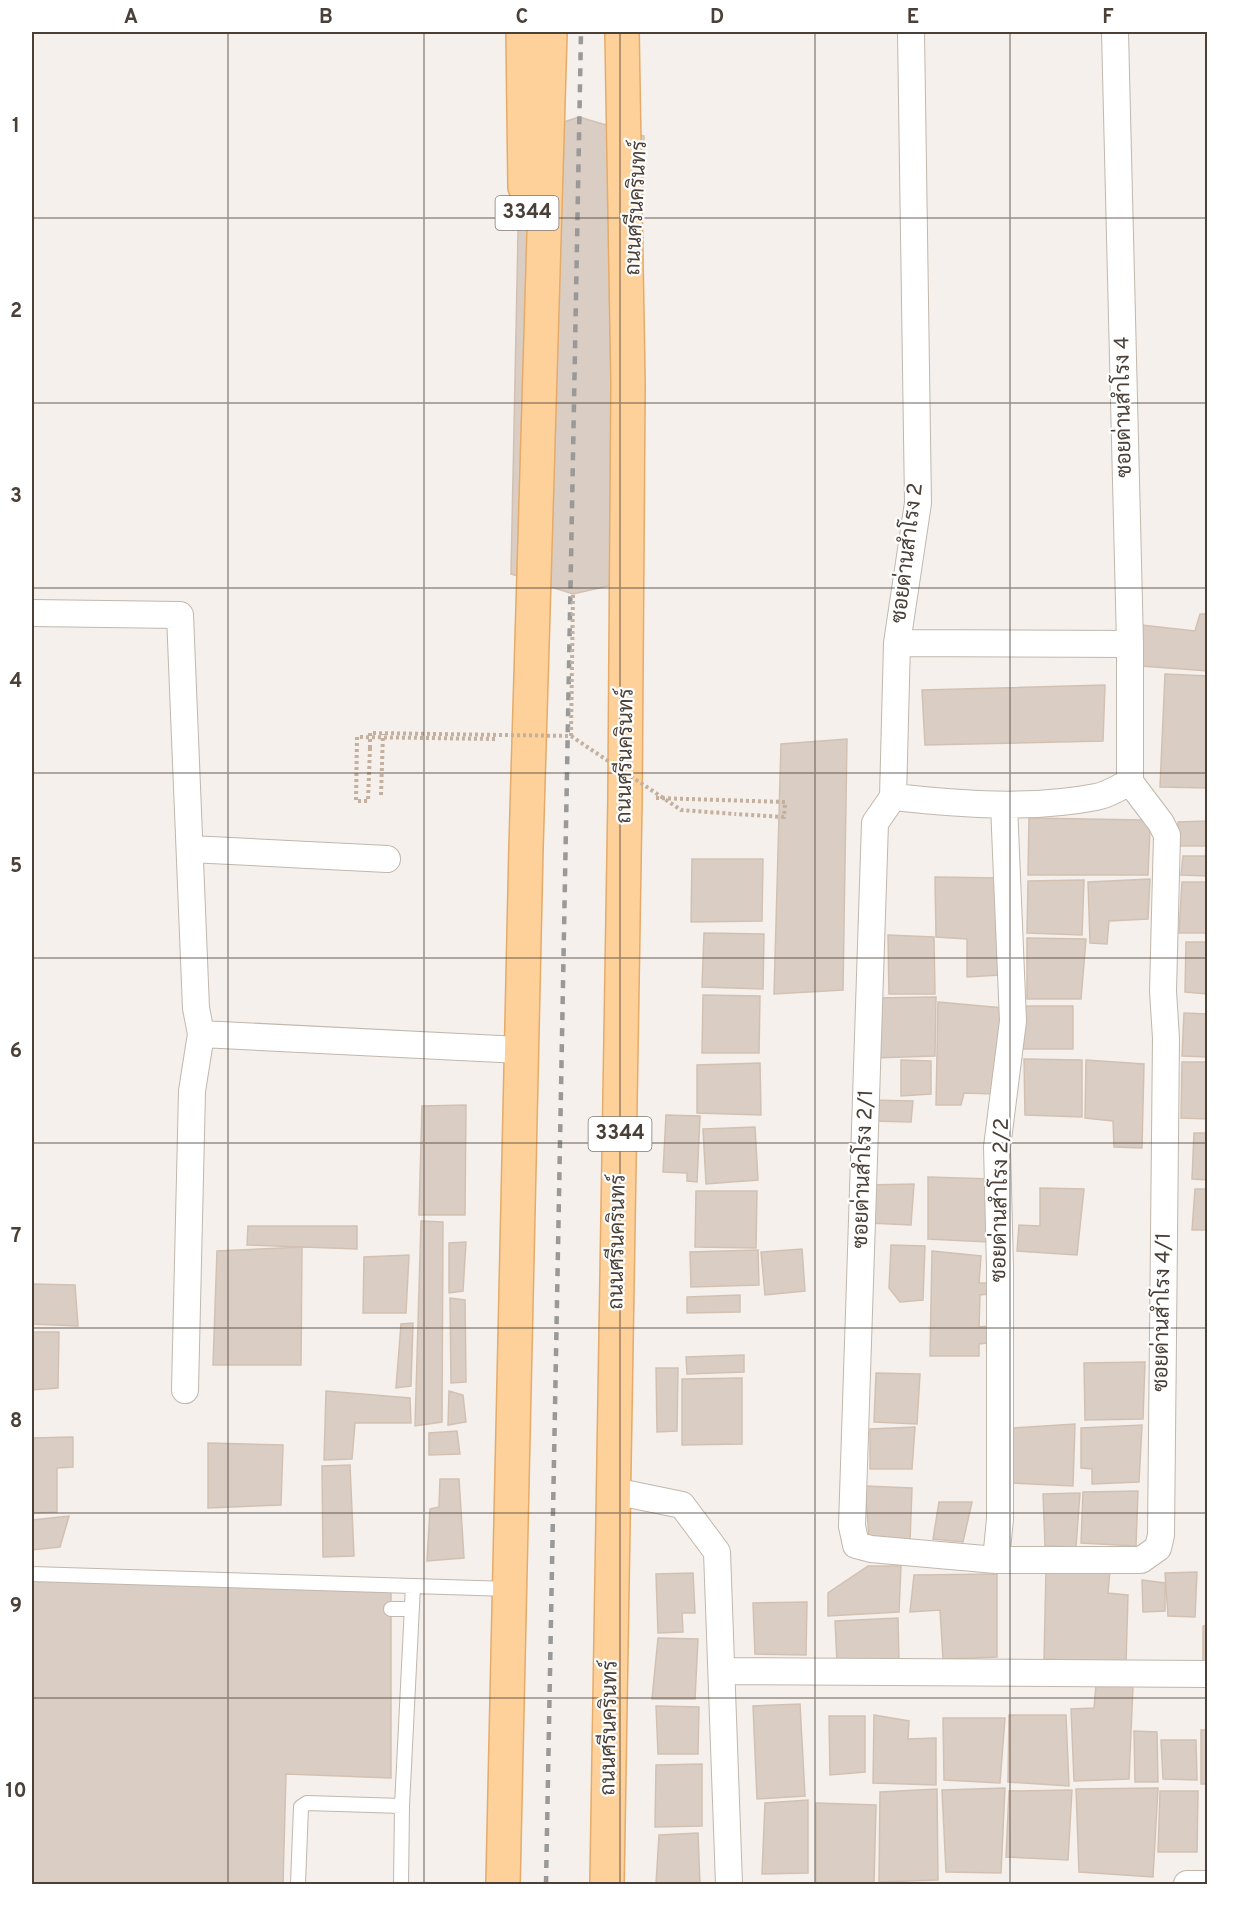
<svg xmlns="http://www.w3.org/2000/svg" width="1239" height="1916" font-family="Overpass,Sarabun,sans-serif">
<rect width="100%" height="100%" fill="#f5f0eb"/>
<path fill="#dacdc3" stroke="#d2c1b3" stroke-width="1.5" d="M579,117L644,136L635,580L573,594L511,574L520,136Z
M1200,614H1208V671L1141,666L1142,625L1195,631Z
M1165,674L1208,676V788L1160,787Z
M1105,685L1103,741L925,745L922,690Z
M847,739L843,990L774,994L781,744Z
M1029,818L1144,820L1150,829L1148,875H1028Z
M1208,821V846H1179L1178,822Z
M1183,856H1208V876L1181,875Z
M692,859H763L762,921L691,922Z
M935,877L1000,878V975L967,977V939L936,937Z
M1150,879L1148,919L1109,921L1107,944L1090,943L1088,882Z
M1084,880L1082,935L1027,933L1028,881Z
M1182,882H1208V933H1179Z
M704,933L764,934L763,989L702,987Z
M888,935L934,937L935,994H889Z
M1027,938L1086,939L1081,999H1027Z
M1186,942H1208V994L1185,992Z
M703,995L760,996L759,1053H702Z
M936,997L935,1056L873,1058L875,998Z
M938,1002L1004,1008L995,1094L964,1093L961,1105H936Z
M1022,1006H1073V1049H1022Z
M1184,1013L1208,1014V1057L1182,1056Z
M1024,1059L1082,1060V1117L1025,1115Z
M901,1060L931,1061V1094L901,1096Z
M1086,1060L1144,1064L1142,1148L1114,1147L1113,1121L1085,1118Z
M1182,1062H1208V1119L1181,1118Z
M760,1063L761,1115L697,1113V1065Z
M871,1100L913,1101L911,1122L872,1121Z
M466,1105L465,1215H419L422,1106Z
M666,1115L700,1116L697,1182L687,1181V1173L663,1172Z
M755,1127L758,1180L706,1184L703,1129Z
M1194,1133H1208V1180L1192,1179Z
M928,1177L992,1179L988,1242L928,1239Z
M914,1184L911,1225L869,1223L867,1185Z
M1040,1188L1084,1189L1077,1255L1017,1251L1019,1225L1040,1226Z
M1195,1189H1208V1230H1192Z
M696,1191H757L756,1248L695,1247Z
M421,1221L443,1222L442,1422L415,1426Z
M248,1226H357V1249L247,1245Z
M466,1242L463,1291L449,1293V1243Z
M891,1245L925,1246L923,1300L900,1302L889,1288Z
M302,1247L301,1365H213L217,1251Z
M802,1249L805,1291L765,1295L761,1252Z
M758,1250L759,1285L691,1287L690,1252Z
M932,1251L981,1256L979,1283H989L988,1294L980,1295L979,1327L988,1326L987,1343L979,1344V1356H930Z
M409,1255L406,1313H363L364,1257Z
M32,1284L75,1285L78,1326L32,1324Z
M740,1295V1312L687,1313V1297Z
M450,1298L465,1300L466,1382L451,1383Z
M413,1323L411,1386L396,1388L401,1324Z
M32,1332H59L58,1388L32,1390Z
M744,1355V1372L687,1374L686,1357Z
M1145,1362L1143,1419L1085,1420L1084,1363Z
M656,1368H678L677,1431L657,1432Z
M876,1373L920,1374L917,1424L874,1422Z
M742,1378V1444L682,1445V1379Z
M326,1391L410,1398L411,1423H355L352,1459L324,1460Z
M449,1391L463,1395L466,1422L448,1425Z
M1075,1424L1073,1486L1013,1483V1428Z
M1142,1425L1139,1482L1092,1484V1469L1081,1468V1428Z
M915,1427L912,1469H870V1429Z
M457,1431L460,1454L429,1455V1433Z
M73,1437V1467L57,1468V1512L32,1513V1438Z
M208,1443L283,1445L281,1505L208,1508Z
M350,1465L354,1556L323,1557L322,1466Z
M440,1479H459L464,1558L427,1561L430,1509L439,1507Z
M865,1486L912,1488L910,1541L869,1537Z
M1138,1491L1136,1546L1081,1543L1083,1492Z
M1080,1493L1076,1547L1045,1546L1043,1494Z
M939,1502H972L963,1542L933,1539Z
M69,1516L60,1547L32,1550V1520Z
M868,1566H901L899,1612L828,1616V1593Z
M1046,1570H1110L1108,1593L1128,1595L1126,1664L1044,1659Z
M1197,1572L1195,1617L1168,1616L1165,1573Z
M693,1573L695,1613H682L683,1632L658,1633L656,1574Z
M997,1574V1657L943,1659L940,1610L910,1612L914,1575Z
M32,1580L391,1591V1778L286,1774L283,1884H32Z
M1142,1580L1165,1583V1611L1143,1612Z
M807,1602L806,1655L755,1654L753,1603Z
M898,1618L899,1663H837L835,1621Z
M1208,1625V1663H1203V1626Z
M658,1638L698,1639L695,1699H652Z
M1096,1685L1133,1686L1129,1779L1074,1781L1071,1709L1094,1708Z
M800,1704L805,1796L757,1799L753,1706Z
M656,1706L699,1707L698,1754H658Z
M874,1715L909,1721L908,1739L936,1738V1785L873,1783Z
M1009,1715H1066L1069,1786L1008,1782Z
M829,1716H865V1772L830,1775Z
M943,1718H1005L1000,1783L944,1780Z
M1201,1730H1208V1784H1201Z
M1134,1731L1157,1732L1158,1782H1135Z
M1161,1740H1196L1197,1780L1163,1779Z
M702,1764V1826L655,1827L656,1765Z
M1005,1788L1001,1873L946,1872L942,1790Z
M1158,1788L1153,1877L1079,1872L1076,1789Z
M937,1789L938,1880L879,1882L880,1792Z
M1072,1790L1068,1860L1006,1857L1009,1791Z
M1160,1791H1198L1197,1852H1158Z
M808,1800V1873L762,1874L765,1803Z
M816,1803L876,1805L874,1884H816Z
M698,1833L700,1884H656L659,1835Z"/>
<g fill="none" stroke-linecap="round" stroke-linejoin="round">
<defs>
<path id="service" d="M32,1574L508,1589
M391,1609H412
M298,1884L301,1807L307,1803L402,1806
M401,1884L402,1806L413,1586"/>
<path id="minor" d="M911,32L918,503L897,643L893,797C960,804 1029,810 1096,797C1108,795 1120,787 1130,782
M1115,32L1130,644V782
M32,613L180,615L196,1008L201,1034
M897,643L1130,644
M893,797L875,823L852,1526L856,1545L871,1549L996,1560H1141L1158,1548L1161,1535L1166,1038L1163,991L1167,835L1161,823L1130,782
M190,849L387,859
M185,1390L192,1091L201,1034L522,1050
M614,1491L682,1505L717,1552L729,1884
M996,1560L1000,1519V1268L997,1147L1013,1021L1004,805
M722,1671L1208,1674
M1187,1884H1208"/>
<path id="primary" d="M523,32L525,187
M503,1884C514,1267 530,649 550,32
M607,1884L625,798L628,384L622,32"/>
</defs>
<use href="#service" stroke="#c1b7ad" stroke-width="16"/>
<use href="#minor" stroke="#c1b7ad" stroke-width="28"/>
<use href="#primary" stroke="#e5ab69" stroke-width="36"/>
<path stroke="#c3b09e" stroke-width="4" stroke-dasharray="3 3" stroke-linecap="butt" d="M370,748L368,801H356L357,737L496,739
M656,798L785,802L784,817L735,814"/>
<use href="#service" stroke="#fff" stroke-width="14"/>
<use href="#minor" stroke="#fff" stroke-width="26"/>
<use href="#primary" stroke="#fed19b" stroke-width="33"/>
<path stroke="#999" stroke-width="4.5" stroke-dasharray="8 8" stroke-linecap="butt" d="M546,1884L581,32"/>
<path stroke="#c3b09e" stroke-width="4" stroke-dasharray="3 3" stroke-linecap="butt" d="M571,736L681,810L735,814
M370,748V733L571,736L573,594
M381,795L383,734"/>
</g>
<path fill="none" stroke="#4a4038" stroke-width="1.5" stroke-opacity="0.55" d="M228,32V1884M424,32V1884M620,32V1884M815,32V1884M1010,32V1884M32,218H1208M32,403H1208M32,588H1208M32,773H1208M32,958H1208M32,1143H1208M32,1328H1208M32,1513H1208M32,1698H1208"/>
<g text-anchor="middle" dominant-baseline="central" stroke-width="4.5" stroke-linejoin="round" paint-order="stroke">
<g fill="#fff" stroke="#807974" stroke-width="1.5">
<rect x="495.5" y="196" width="63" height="34" rx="4.5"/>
<rect x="588.5" y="1117" width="63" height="34" rx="4.5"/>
</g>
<g font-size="20" font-weight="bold" fill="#4a4038">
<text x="527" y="213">3344</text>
<text x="620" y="1134">3344</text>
</g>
<g font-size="21" fill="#4a4038" stroke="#fff">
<text transform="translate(637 208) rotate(-87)">ถนนศรีนครินทร์</text>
<text transform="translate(1124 407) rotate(-91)">ซอยด่านสำโรง 4</text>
<text transform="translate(908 553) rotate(-83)">ซอยด่านสำโรง 2</text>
<text transform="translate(626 756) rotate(-89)">ถนนศรีนครินทร์</text>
<text transform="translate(864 1169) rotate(-88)">ซอยด่านสำโรง 2/1</text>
<text transform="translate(1001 1200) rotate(-89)">ซอยด่านสำโรง 2/2</text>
<text transform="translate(618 1242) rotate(-89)">ถนนศรีนครินทร์</text>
<text transform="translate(1163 1312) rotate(-89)">ซอยด่านสำโรง 4/1</text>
<text transform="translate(610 1728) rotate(-89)">ถนนศรีนครินทร์</text>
</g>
</g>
<rect width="1239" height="1916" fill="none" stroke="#ffffff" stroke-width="66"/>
<rect x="33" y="33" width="1173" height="1850" fill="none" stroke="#4a4038" stroke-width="2"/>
<g font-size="20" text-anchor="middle" font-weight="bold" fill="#4a4038">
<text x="131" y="23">A</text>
<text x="326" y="23">B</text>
<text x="522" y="23">C</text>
<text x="717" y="23">D</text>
<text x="913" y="23">E</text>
<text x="1108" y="23">F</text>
<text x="16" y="132">1</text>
<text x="16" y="317">2</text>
<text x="16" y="502">3</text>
<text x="16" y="687">4</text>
<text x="16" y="872">5</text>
<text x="16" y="1057">6</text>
<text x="16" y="1242">7</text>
<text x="16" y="1427">8</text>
<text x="16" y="1612">9</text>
<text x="16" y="1797">10</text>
</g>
</svg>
